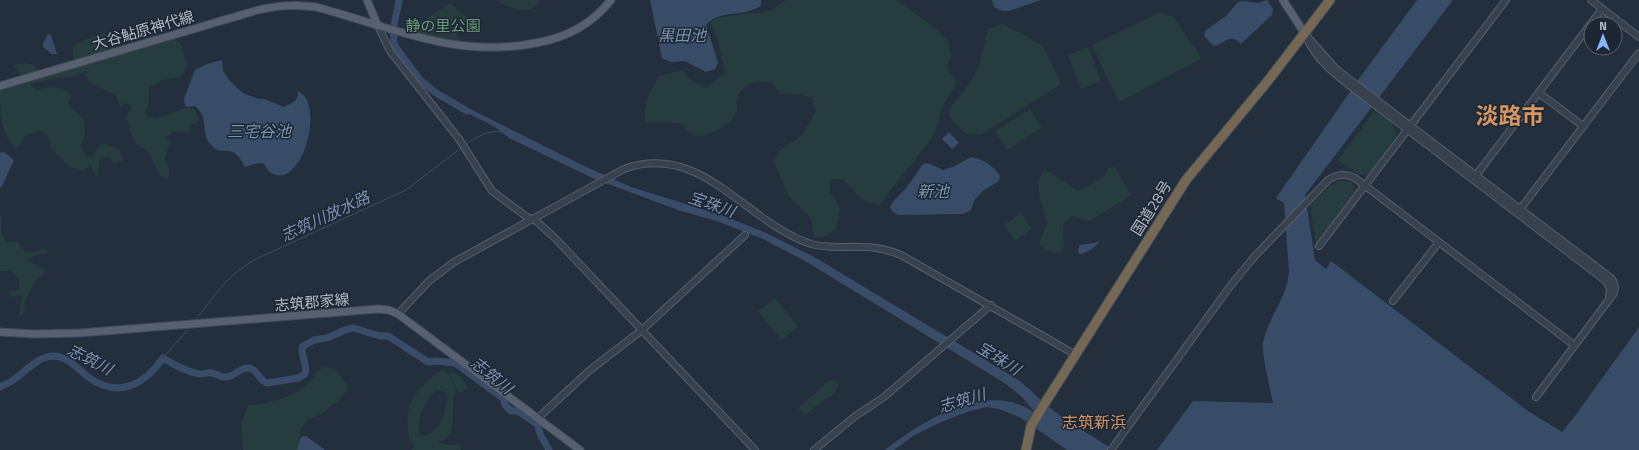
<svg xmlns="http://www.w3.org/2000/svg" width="1639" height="450" font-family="'Titillium Web','Noto Sans JP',sans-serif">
<rect width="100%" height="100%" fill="#242f3e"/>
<path fill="#263c3f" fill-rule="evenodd" d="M496,0H541C531,17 509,9 496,0Z
M786,0H896L930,24L948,41L951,56L947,67L957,83L943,106L933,137L879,205L862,200L843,179H830V192L840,209L836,229L822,238L815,237L812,229V219L788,195L774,161L778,152L802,135L816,111L812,98L802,95L780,94L772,82C759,79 739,85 737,100C736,104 738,109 736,112C731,125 708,139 695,135C690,134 685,127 681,123L645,122C643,104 650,91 659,76L683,70L690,80L707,88L725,73L719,44L710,22L718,18L750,13H763L772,10Z
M450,3L472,22L456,34L463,44L409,32L410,29Z
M1158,13L1174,17C1182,32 1194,44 1201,59L1119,102L1092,45Z
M1003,24L1042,45L1061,84L981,135L966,134L950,118V108C959,97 969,86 976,72C982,59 984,44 988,29Z
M101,34H107L110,38L106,45V52L73,60V48L79,42Z
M175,38L181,44L187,67L181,77L162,80L149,88V102L146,110L148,117L156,119L186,108L194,109L198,117V122L192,124L189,132L173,131L166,138L170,142L165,159C169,165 171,172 167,178L161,177L150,154L134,141L126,117L132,106L125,103L120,107L116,95C106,90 87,86 86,74L88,72L86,71L72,77L58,78L30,84L36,90C48,87 64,84 71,96L68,101C70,110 78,114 84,119L85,135L81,147L86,158L92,156L101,145L104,144L120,149L123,160L114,164L109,157L100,158L98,176H95L91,165L84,170L70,168L51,148L48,136L41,131L26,135L19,146L17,147C0,139 0,107 0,89Z
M1088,47L1101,81L1081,89L1068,55Z
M27,63L35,65L37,71L23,76L13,67L18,64Z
M1030,109L1042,127L1007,150L995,131Z
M1375,110C1384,116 1398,125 1396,137L1369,174L1359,175L1338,160Z
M1115,167L1131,195L1090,221L1071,216L1063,225L1064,247L1062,253C1053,254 1045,252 1039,244L1047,222L1040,199L1038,183L1043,171L1046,170L1076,190H1082L1098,180L1105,176L1108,168Z
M1341,180L1353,183L1354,193L1317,242L1315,241L1310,204L1329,186Z
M1021,213L1032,229L1015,241L1004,225Z
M0,215L2,217C1,227 0,236 8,242L17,241C27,256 30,253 46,248L48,253L39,254L26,260L44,268L45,273L33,283C32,290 29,292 26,298C24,304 25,310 22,315L19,314L22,296L19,295L10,297L9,291H15L19,288V281L12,271H0Z
M775,298L798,327L781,340L758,311Z
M324,367L335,369L349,388L338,401L321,414L306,421L300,431L299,450H243L241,426L248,405C270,403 292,399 309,382C317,375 312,374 324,367Z
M440,371C450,370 452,381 456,389C450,401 457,428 448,436C446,439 440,441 437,443L453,445L459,444L461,450H411L415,445L409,440C408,430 406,417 409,408C413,394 428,379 440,371ZM436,390L444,391L447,394C448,409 440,432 424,436L419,433C417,418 425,400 436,390Z
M453,372L462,378L468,389L459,393L449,374Z
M832,380L836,381L839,386L830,397L829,396L805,415L798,408L818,391L826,382Z"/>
<path fill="#394c67" d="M650,0H761V6C757,8 753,10 749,11C732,16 722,11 706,24L718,63L715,69L706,72L685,61L671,62L662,58Z
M992,0H1041L1009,11H1003L994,7Z
M1267,0L1273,9L1272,15L1241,44C1229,32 1225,44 1214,46L1204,36L1205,31L1226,16L1238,2L1243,1L1258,3Z
M1417,0H1453L1305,195L1315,260L1326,269L1331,261L1528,411L1562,432L1575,416L1639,327V450H1157L1193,401L1273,403C1271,392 1261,351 1263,343C1269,314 1287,300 1289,271L1284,203L1276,198L1361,76Z
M48,34L51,35L57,54H52L43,47V44Z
M222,60L223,71L230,81L243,93L259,99H264L284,107C292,103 299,101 298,91C325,102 304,187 273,174C267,172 267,167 263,163L254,164L245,167C231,139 223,159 211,145C199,132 211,120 195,106L187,107L185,105L184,99L195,70L207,64Z
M462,105L582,165L631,187L724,216L764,232L816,258L1017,379C1031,389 1042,403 1057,413C1075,426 1095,438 1114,450H1067L1021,418L999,409L987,407L970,411L941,422L913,436L894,450H885C922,421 988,380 1033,412L1034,411L1022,397L1006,384L807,262L763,239L717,221L678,210L595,179L509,138L495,127L458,108Z
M949,132L959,143L952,149L942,139Z
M4,152L14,160L1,188L0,187V153Z
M971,157C984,159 991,165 1000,175L999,181L984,190L975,199L971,210L963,214L898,215L893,212L890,208L892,203L907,187L923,164L928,163L943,170L953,167Z
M1100,241C1096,247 1087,253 1079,254L1078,250L1080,245L1094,243Z
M303,436H306L325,450H297L300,439Z"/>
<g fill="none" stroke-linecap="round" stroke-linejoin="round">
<path stroke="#394c67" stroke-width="1" d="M465,145C476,137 488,130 502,132
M194,321C215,296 227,275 256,259L406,190L461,148
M163,358L190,327"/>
<path stroke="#394c67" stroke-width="7" d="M399,0C397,16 390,29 395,46L420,80L436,93L467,111
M0,387C5,384 11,382 16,378C27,370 38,357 52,356C68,356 77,368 88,377C118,399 144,385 163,358C174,365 187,372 200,374C204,374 207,372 212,373C217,374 221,378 227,377C235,376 240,367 249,368C257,369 259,380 267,383L298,378L305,374C308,365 301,357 302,347L314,340L327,338L345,330L353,328L380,336H388L428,362L436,361L455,363L504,399L505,405L511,411H518L538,425C538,435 545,441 549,450"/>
<defs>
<path id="minor" d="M1591,0L1639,37
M378,26L390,51L459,139L492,191L527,217L536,221L555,238L755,450
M1305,34L1337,70L1611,278C1615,283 1616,287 1614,293L1536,397
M1306,37C1315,57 1332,72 1349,85L1606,281L1610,289L1609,298
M1539,93L1583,126
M1474,178L1602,9
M1518,212L1639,53
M1319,246L1506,0
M1393,301L1439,242
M398,314L429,281L454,262L624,169C701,141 745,222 811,244C828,249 846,246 863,247C876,247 889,250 901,255L1076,355
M538,418L590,370L642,330L745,235
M814,450L854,417L884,397L991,305
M1111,450L1231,285L1255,256L1328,180C1337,174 1345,173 1355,178L1574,345"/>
<path id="major" d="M367,0L378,26
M1283,0L1305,34
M0,86L258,10C278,5 296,4 316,7C391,27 456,59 536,43C565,38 592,24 611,0
M0,332L34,334L80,333L378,309L389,310L398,314L580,450"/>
<path id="highway" d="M1026,450L1031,426L1045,403L1186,180L1267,82L1330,0"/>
</defs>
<use href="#minor" stroke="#565f6c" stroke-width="8"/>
<use href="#major" stroke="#414a57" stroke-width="9"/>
<use href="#highway" stroke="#434c59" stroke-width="11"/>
<use href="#minor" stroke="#38414e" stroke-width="6"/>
<use href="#major" stroke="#56606e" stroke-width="7"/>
<use href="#highway" stroke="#746855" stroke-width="9"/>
</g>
<g text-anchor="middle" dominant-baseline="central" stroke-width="3" stroke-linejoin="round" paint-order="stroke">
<g font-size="15" fill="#6b9a76" stroke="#1d2633">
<text x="443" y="25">静の里公園</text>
</g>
<g font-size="15" fill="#b4bcc9" stroke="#1d2633">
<text transform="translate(143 30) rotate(-16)">大谷鮎原神代線</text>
<text transform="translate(1151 208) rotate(-58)">国道28号</text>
<text transform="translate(312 302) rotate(-5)">志筑郡家線</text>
</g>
<g font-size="16" font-style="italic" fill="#7c92b1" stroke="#1d2633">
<text x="682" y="35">黒田池</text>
<text x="259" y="131">三宅谷池</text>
<text x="933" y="191">新池</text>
<text transform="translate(712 204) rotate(19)">宝珠川</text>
<text transform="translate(325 216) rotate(-25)">志筑川放水路</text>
<text transform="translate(999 358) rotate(32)">宝珠川</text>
<text transform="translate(90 359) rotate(27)">志筑川</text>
<text transform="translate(492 375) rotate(39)">志筑川</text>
<text transform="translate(962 400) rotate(-16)">志筑川</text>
</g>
<g font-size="16" fill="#d59563" stroke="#1d2633">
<text x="1094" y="422">志筑新浜</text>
</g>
<g font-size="23" font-weight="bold" fill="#d59563" stroke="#1d2633">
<text x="1510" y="115">淡路市</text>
</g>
</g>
<g transform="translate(1603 36)"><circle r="19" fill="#1d2633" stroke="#59626f"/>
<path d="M0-3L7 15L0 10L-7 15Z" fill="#8ab4f8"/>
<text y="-6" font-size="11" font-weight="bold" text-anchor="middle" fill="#b4bcc9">N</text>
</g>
</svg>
